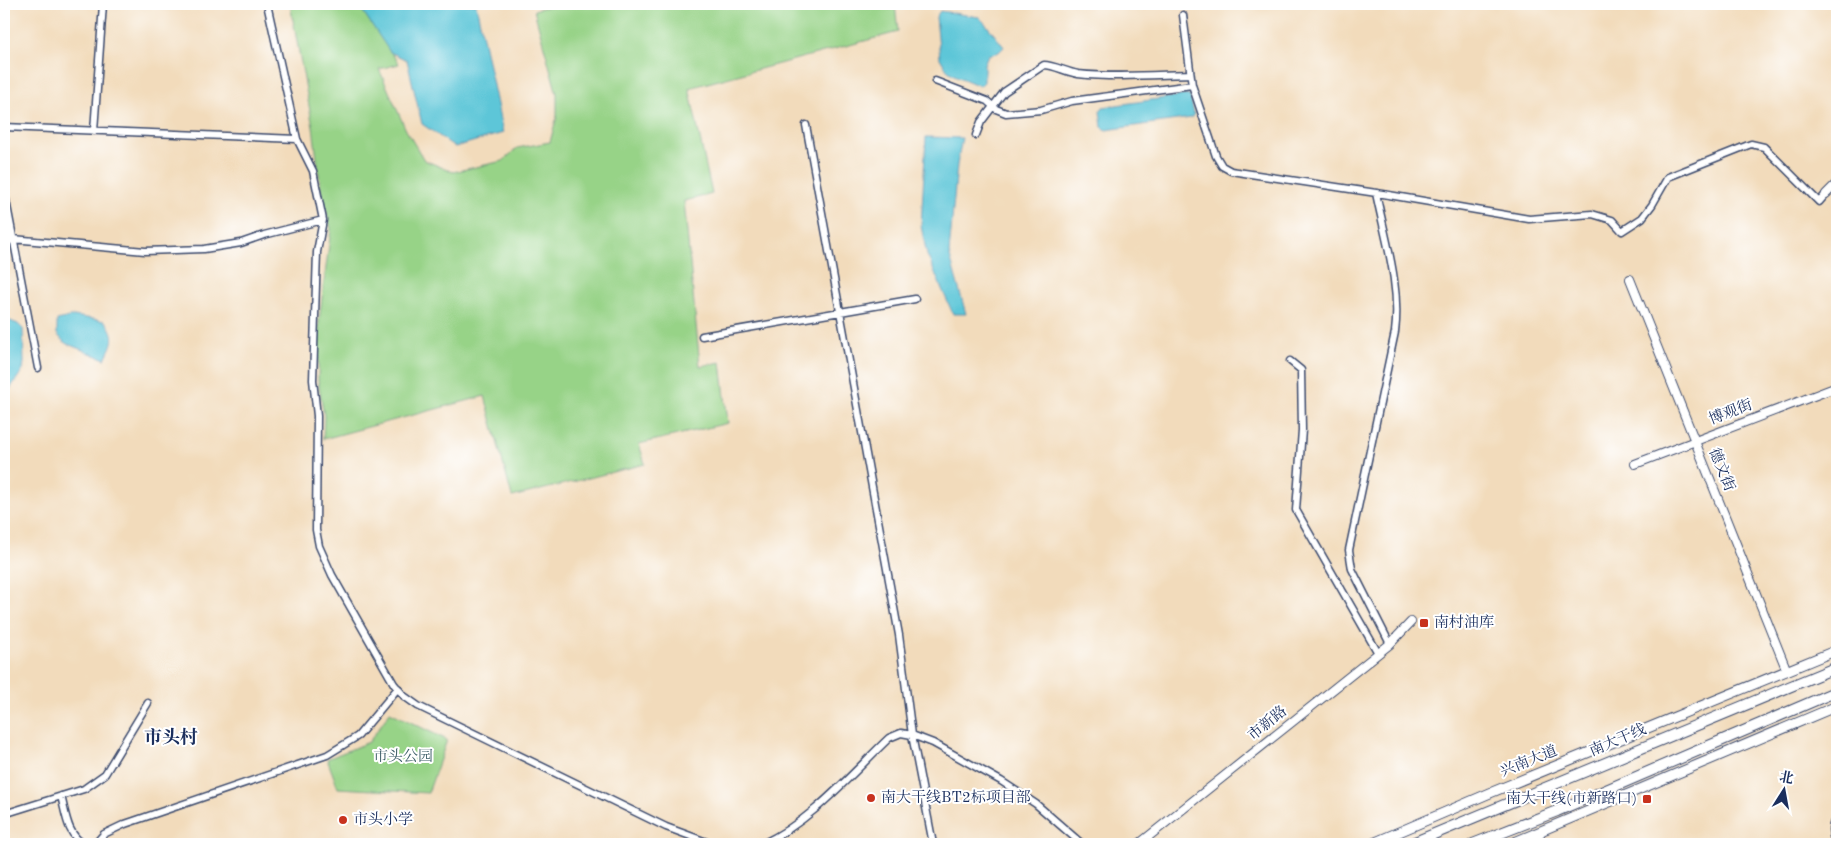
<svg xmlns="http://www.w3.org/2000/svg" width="1841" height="848" font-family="'Old Standard TT','Noto Serif SC',serif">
<rect width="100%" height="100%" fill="#fff"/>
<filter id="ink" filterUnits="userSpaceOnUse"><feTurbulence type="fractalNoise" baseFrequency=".02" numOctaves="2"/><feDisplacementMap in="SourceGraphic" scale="10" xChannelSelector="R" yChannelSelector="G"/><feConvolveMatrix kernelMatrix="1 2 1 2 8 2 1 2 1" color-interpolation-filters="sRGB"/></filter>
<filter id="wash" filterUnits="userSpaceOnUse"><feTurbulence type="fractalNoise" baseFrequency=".0096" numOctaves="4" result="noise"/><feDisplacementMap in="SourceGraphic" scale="20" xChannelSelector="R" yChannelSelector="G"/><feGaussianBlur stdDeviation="1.12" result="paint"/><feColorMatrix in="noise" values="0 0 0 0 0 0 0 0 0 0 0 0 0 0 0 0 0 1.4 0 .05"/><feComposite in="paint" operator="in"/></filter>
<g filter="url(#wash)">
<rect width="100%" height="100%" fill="#f2dbbb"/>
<path fill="#97d387" stroke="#598172" d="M290,4H358L399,64L379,69L406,130L424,160L453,172L503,161L517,148L550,142L557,116V94L534,10L557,4H895L898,32L689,88L712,194L684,201L700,366L721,362L728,423L639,444L645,464L512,497L485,396L323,439L324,416L318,380L319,321L331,229L321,191L313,127Z
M390,712L447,740L428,793L338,788L327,759L369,742Z"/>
<path fill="#5dc6d8" stroke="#3c7a9b" d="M358,4H476L503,133L455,147L422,124L407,60L390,52Z
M940,11L979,17L985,23L1004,47L999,52L988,55L984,64V82L980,86L954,75L947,70L940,58L936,17Z
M1185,95L1190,96L1194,114L1191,118L1106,130L1102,127L1100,111L1103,107Z
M926,137L962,138L957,165L949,253L966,314H953L927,255L921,226Z
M74,316L105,321C117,337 113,342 105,359L65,343L57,334V320Z
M8,320L18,324L23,329L24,362L23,370L4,397V321Z"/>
</g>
<g filter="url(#ink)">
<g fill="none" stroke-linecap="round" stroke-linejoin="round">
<defs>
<path id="minor" d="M267,4L297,139L313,171L323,220L317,252L313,380L317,416L316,530L319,546L332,575L394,684L404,696L418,706L666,827L712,844
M1183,15L1192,85L1216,156L1222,166L1231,171L1383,194L1529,219L1592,214L1612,220L1622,231L1642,218L1652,205L1668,177L1751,144L1764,147L1819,202L1826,194
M935,81L987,101L996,109L1006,113L1041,110L1072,101L1192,85
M806,125L899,635L912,735L933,844
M4,127L297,139
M94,131L103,4
M976,135L981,122L1004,92L1044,65C1054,65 1066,72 1078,74C1114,78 1153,75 1190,74
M4,190L38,368
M1376,193C1385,238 1401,286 1395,332L1349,550L1352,569L1390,644
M4,243L13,239L145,251L204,249L241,243L264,235L323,220
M702,336L915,299
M1290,361L1301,370L1302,430L1296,510L1378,653
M61,796C66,814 67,835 84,844
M4,814L84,789L105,774L148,703
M95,844L104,834L125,824L327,755L358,736L398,688
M714,844H732
M762,844C812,821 849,776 889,738L901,733L912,735L933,743L1001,781L1036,804L1082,844
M1835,844C1832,833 1830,826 1837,816"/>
<path id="tertiary" d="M1826,194L1837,183
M1630,279L1787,671
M1635,464L1837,387
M1139,844L1390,644L1411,622
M1535,844L1541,832"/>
<path id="secondary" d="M1371,844L1490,793L1837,650
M1510,844L1837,706"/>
<path id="trunk" d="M1410,844L1837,667
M1473,844L1557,811L1837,691"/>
</defs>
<use href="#minor" stroke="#3b496c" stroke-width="9"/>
<use href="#tertiary" stroke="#3b496c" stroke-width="10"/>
<use href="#secondary" stroke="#3b496c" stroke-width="11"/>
<use href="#trunk" stroke="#3b496c" stroke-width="12"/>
<use href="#minor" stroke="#fff" stroke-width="6"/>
<use href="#tertiary" stroke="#fff" stroke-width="8"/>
<use href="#secondary" stroke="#fff" stroke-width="9"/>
<use href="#trunk" stroke="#fff" stroke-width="10"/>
</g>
</g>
<g fill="#c8321e" stroke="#fff" stroke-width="2">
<rect x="1419" y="618" width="10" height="10" rx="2.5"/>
<circle cx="871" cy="798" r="5"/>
<rect x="1642" y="794" width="10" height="10" rx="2.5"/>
<circle cx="343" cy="820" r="5"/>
</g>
<g text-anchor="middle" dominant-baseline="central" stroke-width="4" stroke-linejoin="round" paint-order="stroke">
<g font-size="15" fill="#1b2f5e" stroke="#fff">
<text transform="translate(1731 413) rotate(-21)">博观街</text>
<text transform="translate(1721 470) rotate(68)">德文街</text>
<text transform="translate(1268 724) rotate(-39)">市新路</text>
<text transform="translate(1618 741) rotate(-23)">南大干线</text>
<text transform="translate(1529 762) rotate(-22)">兴南大道</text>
</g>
<g font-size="15" fill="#1b2f5e" stroke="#fff" text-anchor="start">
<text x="1434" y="623">南村油库</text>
<text x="881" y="798">南大干线BT2标项目部</text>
<text x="1637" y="799" text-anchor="end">南大干线(市新路口)</text>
<text x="353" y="820">市头小学</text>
</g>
<g font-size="15" fill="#40606a" stroke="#fff">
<text x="403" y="757">市头公园</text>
</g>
<g font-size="18" font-weight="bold" fill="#1b2f5e" stroke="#fff">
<text x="171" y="738">市头村</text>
</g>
</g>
<rect width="1841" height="848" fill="none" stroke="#fff" stroke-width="20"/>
<g transform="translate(1784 790) rotate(11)" stroke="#ffffff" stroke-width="4" paint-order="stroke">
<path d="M0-4L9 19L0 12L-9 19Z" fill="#1b2f5e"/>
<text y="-8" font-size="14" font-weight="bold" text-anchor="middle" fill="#1b2f5e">北</text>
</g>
</svg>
